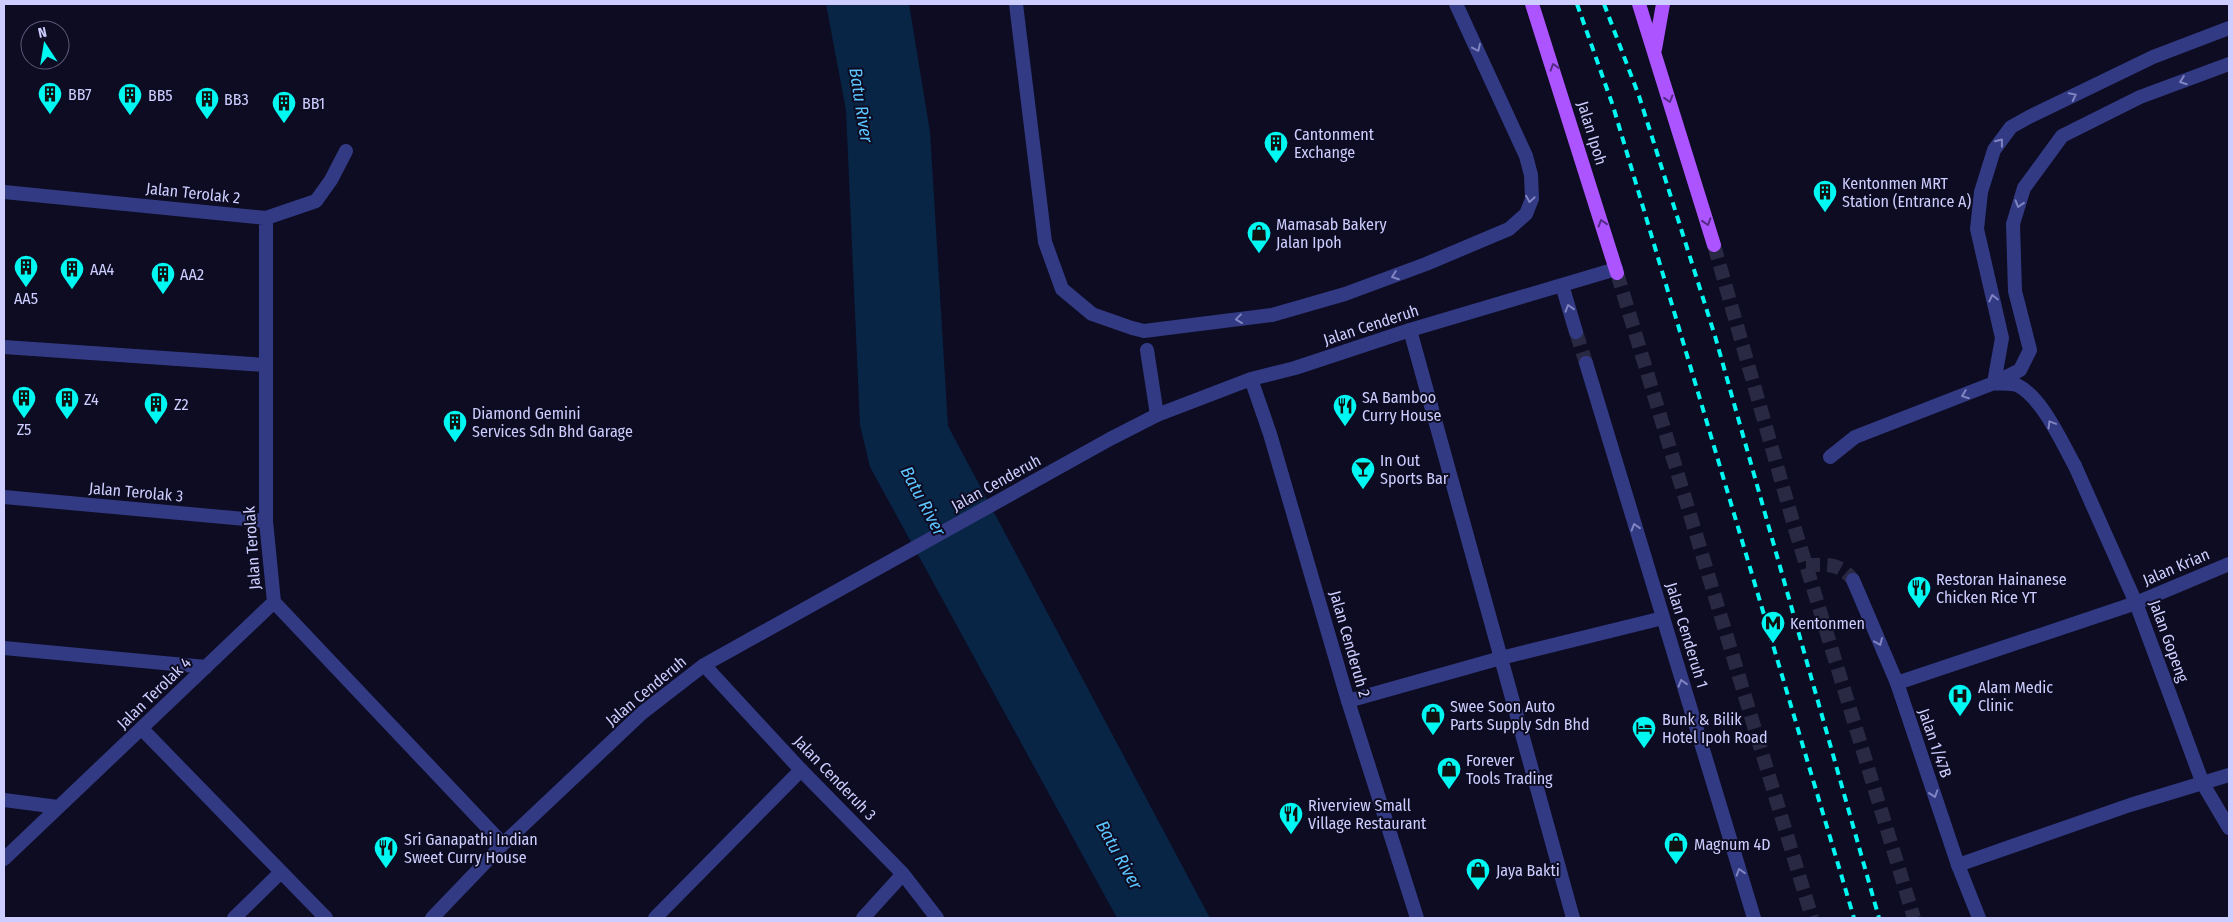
<svg xmlns="http://www.w3.org/2000/svg" width="2233" height="922" font-family="'Fira Sans Condensed',sans-serif">
<rect width="100%" height="100%" fill="#0d0c22"/>
<path fill="#082545" d="M826,4H909L930,132L948,426L1210,918H1117L870,467L860,425L846,110Z"/>
<g fill="none" stroke-linecap="round" stroke-linejoin="round">
<path stroke="#2a2943" stroke-width="14" stroke-dasharray="14 7" stroke-linecap="butt" d="M1576,332L1586,363
M1806,565C1828,565 1839,562 1853,580"/>
<path stroke="#2a2943" stroke-width="14" stroke-dasharray="14 7" stroke-linecap="butt" d="M1714,245L1795,529L1914,918
M1617,273L1812,918"/>
<path stroke="#333a84" stroke-width="14" d="M1016,4L1045,242L1062,289L1092,314L1132,328L1144,331L1272,315L1345,294L1426,264L1509,229L1526,214L1532,199L1531,175L1526,156L1456,4
M1410,330L1573,918
M4,347L265,365
M1147,350L1157,415
M1830,457L1855,437L1994,383L2020,370L2030,350L2015,291L2013,224L2024,188L2062,136L2140,97L2229,64
M2075,466C2062,443 2042,397 2017,385C2011,383 2000,384 1994,383L2002,338L1977,229L1981,192L1994,150L2011,127L2029,117L2153,57L2229,28
M4,648L206,667
M1897,683L2136,603L2229,564
M1348,701L1501,658L1663,618
M142,729L326,918
M1958,865L2130,805L2229,775
M234,918L281,872
M655,918L801,770"/>
<path stroke="#333a84" stroke-width="14" d="M4,192L266,218L316,201L331,180L346,151
M266,218V521L274,602L503,844
M1562,285L1576,332
M1586,363L1754,918
M1251,379L1270,434L1348,701L1417,918
M2075,466L2136,603L2203,784L2229,828
M4,497L266,521
M1853,580L1897,683L1958,865L1979,918
M704,665L801,770L903,874L937,918
M4,800L58,807
M4,859L274,602
M432,918L503,844L642,713L704,665L1110,439L1157,415L1251,379L1295,368L1410,330L1616,269
M863,918L903,874"/>
<path stroke="#ab54ff" stroke-width="14" d="M1532,4L1617,273
M1639,4L1714,245
M1655,49L1663,4"/>
<path stroke="#00f8f3" stroke-width="4" stroke-dasharray="8 6" stroke-linecap="butt" d="M1577,4L1613,106L1854,918
M1604,4L1639,96L1715,336L1879,918"/>
</g>
<defs><path id="oneway-chevron" d="M-2-3.5L2.5 0L-2 3.5" fill="none" stroke-width="1.6" stroke-linecap="round" stroke-linejoin="round" transform="scale(1.25)"/></defs>
<g stroke="#8084c2">
<use href="#oneway-chevron" transform="translate(1477 48) rotate(65)"/>
<use href="#oneway-chevron" transform="translate(2183 81) rotate(160)"/>
<use href="#oneway-chevron" transform="translate(2073 96) rotate(-26)"/>
<use href="#oneway-chevron" transform="translate(2000 142) rotate(-52)"/>
<use href="#oneway-chevron" transform="translate(1530 199) rotate(99)"/>
<use href="#oneway-chevron" transform="translate(2019 204) rotate(107)"/>
<use href="#oneway-chevron" transform="translate(1395 276) rotate(160)"/>
<use href="#oneway-chevron" transform="translate(1993 298) rotate(-103)"/>
<use href="#oneway-chevron" transform="translate(1569 308) rotate(-107)"/>
<use href="#oneway-chevron" transform="translate(1239 319) rotate(173)"/>
<use href="#oneway-chevron" transform="translate(1965 395) rotate(159)"/>
<use href="#oneway-chevron" transform="translate(2051 424) rotate(-121)"/>
<use href="#oneway-chevron" transform="translate(1635 527) rotate(-107)"/>
<use href="#oneway-chevron" transform="translate(1879 642) rotate(67)"/>
<use href="#oneway-chevron" transform="translate(1682 683) rotate(-107)"/>
<use href="#oneway-chevron" transform="translate(1934 794) rotate(71)"/>
<use href="#oneway-chevron" transform="translate(1740 872) rotate(-107)"/>
</g>
<g stroke="#542c85">
<use href="#oneway-chevron" transform="translate(1554 67) rotate(-107)"/>
<use href="#oneway-chevron" transform="translate(1669 99) rotate(73)"/>
<use href="#oneway-chevron" transform="translate(1707 222) rotate(73)"/>
<use href="#oneway-chevron" transform="translate(1602 223) rotate(-107)"/>
</g>
<defs>
<symbol id="building-pin" viewBox="-11 -11 22 30"><path d="M0 17L-7.5 6A9.5 9.5 0 1 1 7.5 6Z" fill="#00f8f3" stroke="#0d0c22"/><path d="M-4-6H4V6H1V3H-1V6H-4ZM-2.5-4.3h1.7v1.8h-1.7ZM.8-4.3h1.7v1.8H.8ZM-2.5-1h1.7V.8h-1.7ZM.8-1h1.7V.8H.8Z" fill="#111"/></symbol>
<symbol id="shop-pin" viewBox="-11 -11 22 30"><path d="M0 17L-7.5 6A9.5 9.5 0 1 1 7.5 6Z" fill="#00f8f3" stroke="#0d0c22"/><path d="M-5-2.5h2.3a2.7 3.5 0 0 1 5.4 0H5L5.5 6h-11ZM-1.5-2.5h3a1.5 2.3 0 0 0-3 0Z" fill="#111"/></symbol>
<symbol id="restaurant-pin" viewBox="-11 -11 22 30"><path d="M0 17L-7.5 6A9.5 9.5 0 1 1 7.5 6Z" fill="#00f8f3" stroke="#0d0c22"/><path d="M-5-6h1v4h1v-4h1v4h1v-4h1v5L-1.5 .5V6h-2V.5L-5-1ZM5-6V6H3V1.5H1.5Q1.5-4 5-6Z" fill="#111"/></symbol>
<symbol id="bar-pin" viewBox="-11 -11 22 30"><path d="M0 17L-7.5 6A9.5 9.5 0 1 1 7.5 6Z" fill="#00f8f3" stroke="#0d0c22"/><path d="M-6-5H6L.8 .8V4.5H3.5V6h-7V4.5H-.8V.8Z" fill="#111"/></symbol>
<symbol id="metro-pin" viewBox="-11 -11 22 30"><path d="M0 17L-7.5 6A9.5 9.5 0 1 1 7.5 6Z" fill="#00f8f3" stroke="#0d0c22"/><path d="M-5.5 5V-5H-3L0 0L3-5H5.5V5H3V-.5L0 4L-3-.5V5Z" fill="#111"/></symbol>
<symbol id="hospital-pin" viewBox="-11 -11 22 30"><path d="M0 17L-7.5 6A9.5 9.5 0 1 1 7.5 6Z" fill="#00f8f3" stroke="#0d0c22"/><path d="M-5-5h3v3.5h4V-5h3V5h-3V1.5h-4V5h-3Z" fill="#111"/></symbol>
<symbol id="hotel-pin" viewBox="-11 -11 22 30"><path d="M0 17L-7.5 6A9.5 9.5 0 1 1 7.5 6Z" fill="#00f8f3" stroke="#0d0c22"/><path d="M-6-4.5h1.5V1H6V5H4.5V3h-9V5H-6ZM-4 0a1.8 1.8 0 1 1 3.6 0ZM.5 0V-2.5h3Q6-2.5 6 0Z" fill="#111"/></symbol>
</defs>
<g fill-rule="evenodd">
<use href="#building-pin" x="36" y="80" width="28" height="38"/>
<use href="#building-pin" x="116" y="81" width="28" height="38"/>
<use href="#building-pin" x="193" y="85" width="28" height="38"/>
<use href="#building-pin" x="270" y="89" width="28" height="38"/>
<use href="#building-pin" x="1262" y="129" width="28" height="38"/>
<use href="#building-pin" x="1811" y="178" width="28" height="38"/>
<use href="#shop-pin" x="1245" y="219" width="28" height="38"/>
<use href="#building-pin" x="12" y="253" width="28" height="38"/>
<use href="#building-pin" x="58" y="255" width="28" height="38"/>
<use href="#building-pin" x="149" y="260" width="28" height="38"/>
<use href="#building-pin" x="10" y="384" width="28" height="38"/>
<use href="#building-pin" x="53" y="385" width="28" height="38"/>
<use href="#building-pin" x="142" y="390" width="28" height="38"/>
<use href="#restaurant-pin" x="1331" y="392" width="28" height="38"/>
<use href="#building-pin" x="441" y="408" width="28" height="38"/>
<use href="#bar-pin" x="1349" y="455" width="28" height="38"/>
<use href="#restaurant-pin" x="1905" y="574" width="28" height="38"/>
<use href="#metro-pin" x="1759" y="609" width="28" height="38"/>
<use href="#hospital-pin" x="1946" y="682" width="28" height="38"/>
<use href="#shop-pin" x="1419" y="701" width="28" height="38"/>
<use href="#hotel-pin" x="1630" y="714" width="28" height="38"/>
<use href="#shop-pin" x="1435" y="755" width="28" height="38"/>
<use href="#restaurant-pin" x="1277" y="800" width="28" height="38"/>
<use href="#shop-pin" x="1662" y="830" width="28" height="38"/>
<use href="#restaurant-pin" x="372" y="834" width="28" height="38"/>
<use href="#shop-pin" x="1464" y="856" width="28" height="38"/>
</g>
<g text-anchor="middle" dominant-baseline="central" stroke-width="4" stroke-linejoin="round" paint-order="stroke">
<g font-size="16" fill="#cdcdff" stroke="#0d0c22" text-anchor="start">
<text x="68" y="94">BB7</text>
<text x="148" y="95">BB5</text>
<text x="224" y="99">BB3</text>
<text x="302" y="103">BB1</text>
<text x="1294" y="134">Cantonment<tspan x="1294" dy="18">Exchange</tspan></text>
<text x="1842" y="183">Kentonmen MRT<tspan x="1842" dy="18">Station (Entrance A)</tspan></text>
<text x="1276" y="224">Mamasab Bakery<tspan x="1276" dy="18">Jalan Ipoh</tspan></text>
<text x="90" y="269">AA4</text>
<text x="180" y="274">AA2</text>
<text x="26" y="298" text-anchor="middle">AA5</text>
<text x="1362" y="397">SA Bamboo<tspan x="1362" dy="18">Curry House</tspan></text>
<text x="84" y="399">Z4</text>
<text x="174" y="404">Z2</text>
<text x="472" y="413">Diamond Gemini<tspan x="472" dy="18">Services Sdn Bhd Garage</tspan></text>
<text x="24" y="429" text-anchor="middle">Z5</text>
<text x="1380" y="460">In Out<tspan x="1380" dy="18">Sports Bar</tspan></text>
<text x="1936" y="579">Restoran Hainanese<tspan x="1936" dy="18">Chicken Rice YT</tspan></text>
<text x="1790" y="623">Kentonmen</text>
<text x="1978" y="687">Alam Medic<tspan x="1978" dy="18">Clinic</tspan></text>
<text x="1450" y="706">Swee Soon Auto<tspan x="1450" dy="18">Parts Supply Sdn Bhd</tspan></text>
<text x="1662" y="719">Bunk &amp; Bilik<tspan x="1662" dy="18">Hotel Ipoh Road</tspan></text>
<text x="1466" y="760">Forever<tspan x="1466" dy="18">Tools Trading</tspan></text>
<text x="1308" y="805">Riverview Small<tspan x="1308" dy="18">Village Restaurant</tspan></text>
<text x="404" y="839">Sri Ganapathi Indian<tspan x="404" dy="18">Sweet Curry House</tspan></text>
<text x="1694" y="844">Magnum 4D</text>
<text x="1496" y="870">Jaya Bakti</text>
</g>
<g font-size="16" fill="#cdcdff" stroke="#0d0c22">
<text transform="translate(1592 133) rotate(73)">Jalan Ipoh</text>
<text transform="translate(193 193) rotate(6)">Jalan Terolak 2</text>
<text transform="translate(1371 325) rotate(-18)">Jalan Cenderuh</text>
<text transform="translate(996 483) rotate(-29)">Jalan Cenderuh</text>
<text transform="translate(136 492) rotate(5)">Jalan Terolak 3</text>
<text transform="translate(252 548) rotate(-94)">Jalan Terolak</text>
<text transform="translate(2176 567) rotate(-23)">Jalan Krian</text>
<text transform="translate(1687 635) rotate(73)">Jalan Cenderuh 1</text>
<text transform="translate(2169 641) rotate(70)">Jalan Gopeng</text>
<text transform="translate(1350 644) rotate(74)">Jalan Cenderuh 2</text>
<text transform="translate(646 691) rotate(-40)">Jalan Cenderuh</text>
<text transform="translate(154 693) rotate(-44)">Jalan Terolak 4</text>
<text transform="translate(1935 743) rotate(71)">Jalan 1/47B</text>
<text transform="translate(835 778) rotate(46)">Jalan Cenderuh 3</text>
</g>
<g font-size="18" font-style="italic" fill="#5bc6ff" stroke="#0d0c22">
<text transform="translate(861 105) rotate(81)">Batu River</text>
<text transform="translate(923 501) rotate(62)">Batu River</text>
<text transform="translate(1119 855) rotate(61)">Batu River</text>
</g>
</g>
<rect width="2233" height="922" fill="none" stroke="#cdcdff" stroke-width="10"/>
<g transform="translate(45 45) rotate(348)"><circle r="24" fill="#0d0c22" stroke="#5a597a"/>
<path d="M0-4L9 19L0 12L-9 19Z" fill="#00f8f3"/>
<text y="-8" font-size="14" font-weight="bold" text-anchor="middle" fill="#cdcdff">N</text>
</g>
</svg>
